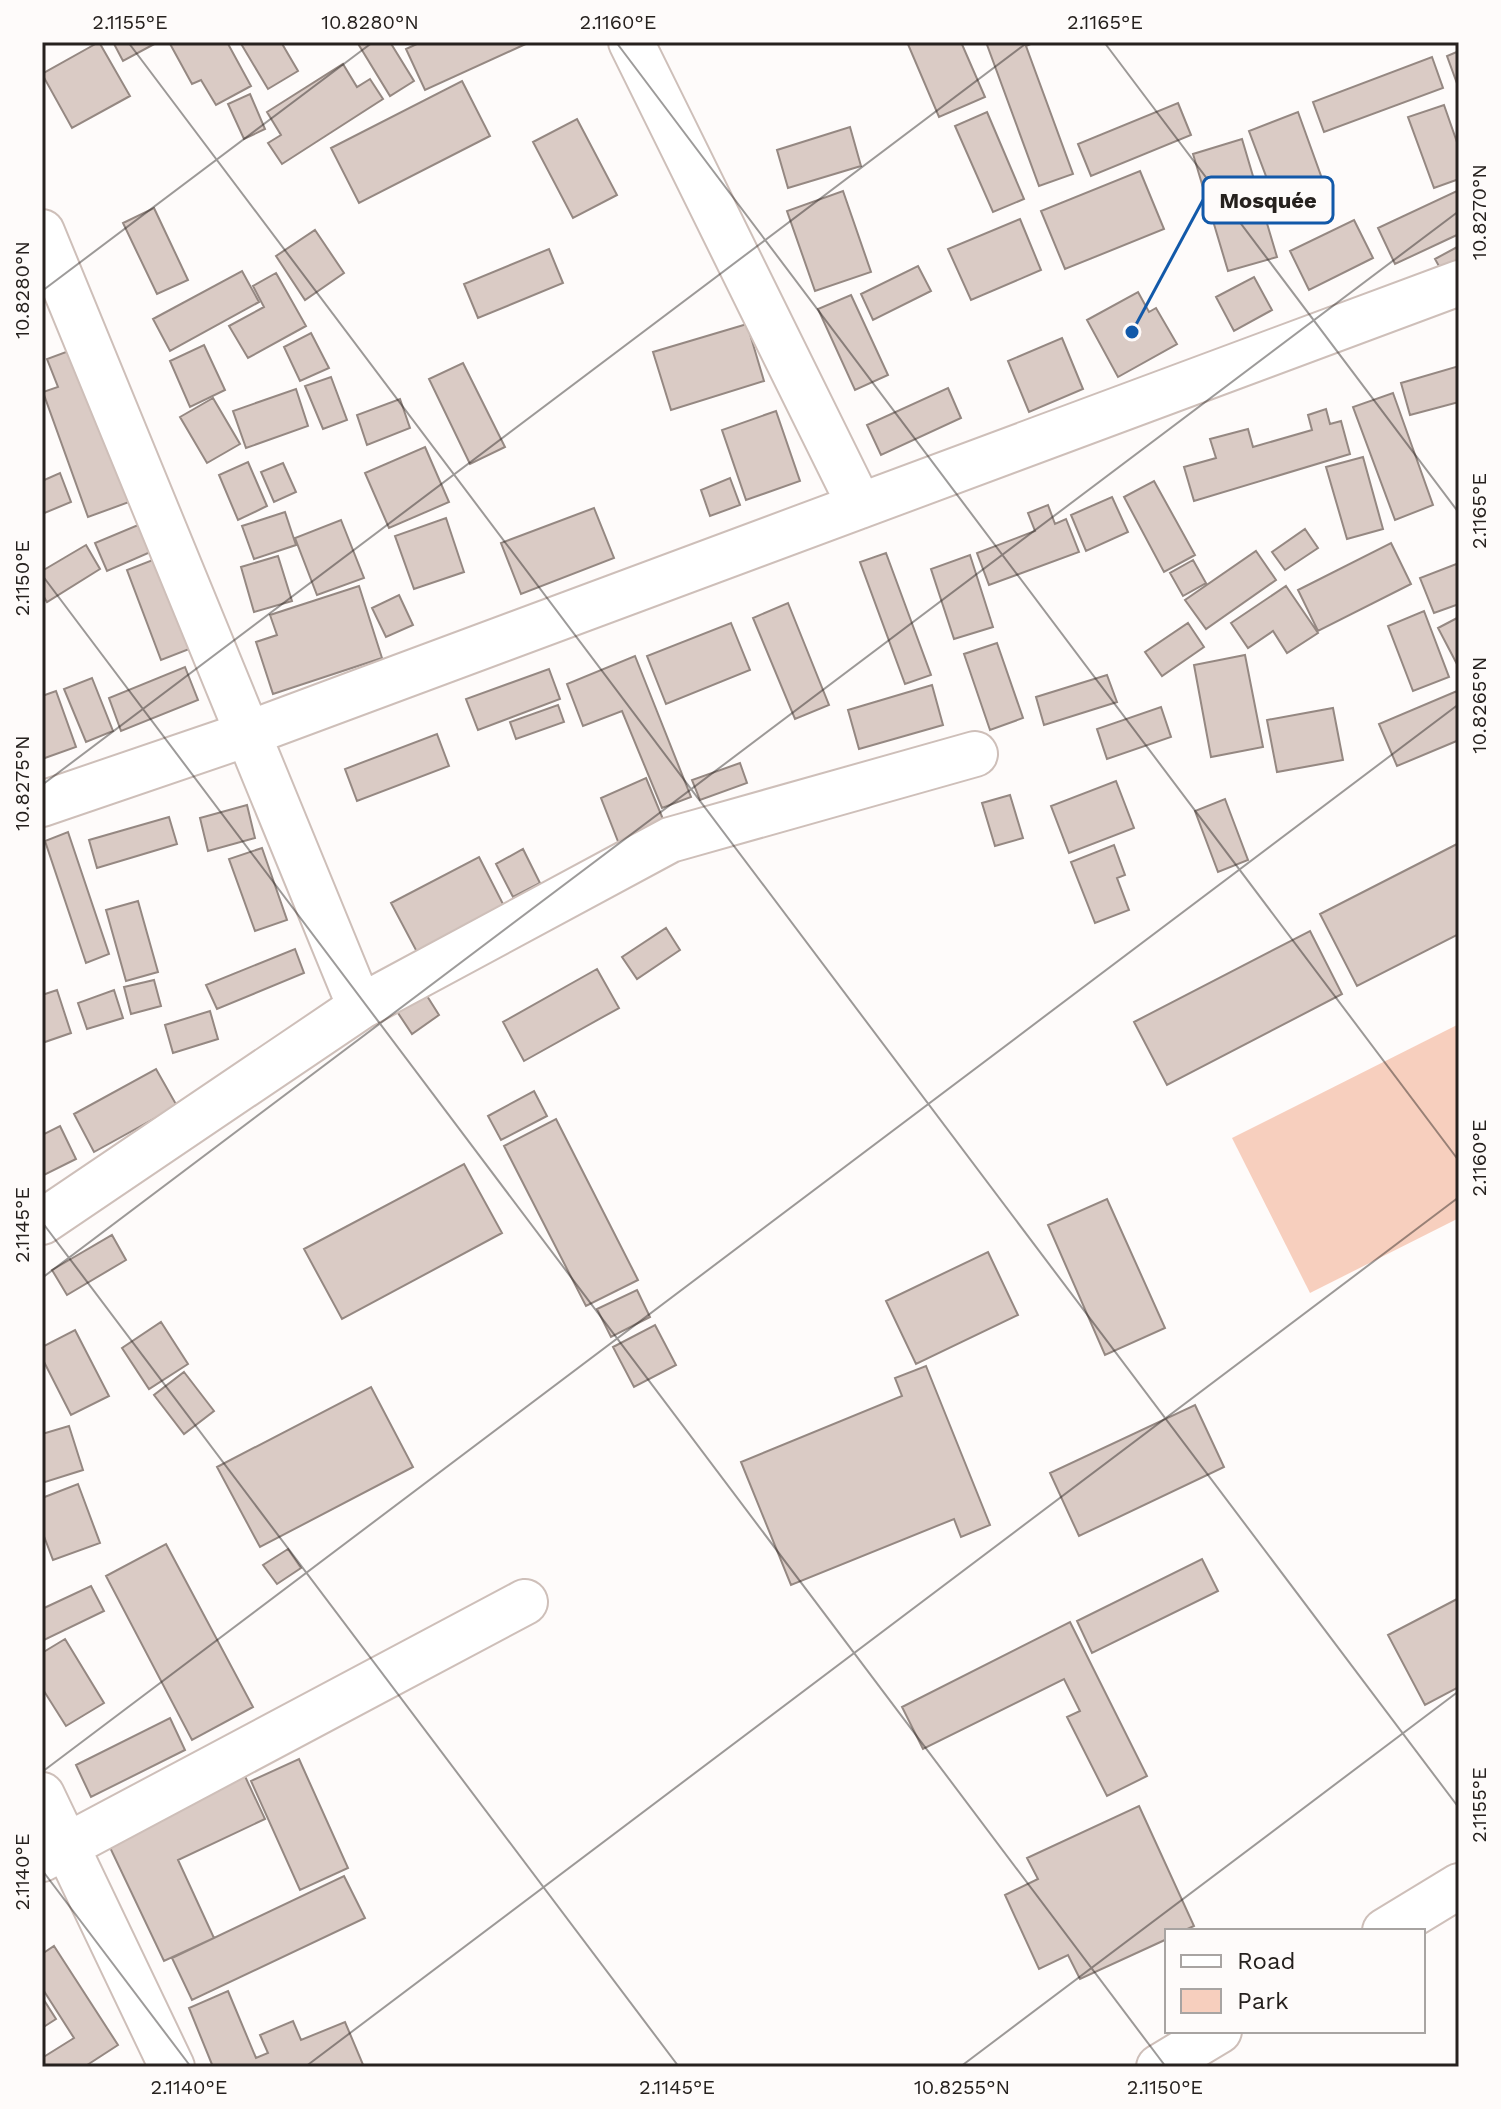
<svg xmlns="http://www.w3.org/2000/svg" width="1501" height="2109" font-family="'Work Sans',sans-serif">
<rect width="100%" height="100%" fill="#fefbfa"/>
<path fill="#f7cfbe" d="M1459,1024V1218L1310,1293L1232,1138Z"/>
<path fill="#dacbc5" stroke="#958882" stroke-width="2" d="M99,42L130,96L72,128L42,74Z
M113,42H158L123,61Z
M169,42H227L251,86L216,105L201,80L192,84Z
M240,42H281L298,71L268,89Z
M357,42H390L414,81L390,96Z
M421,42H530L425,90L406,49Z
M907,42H961L985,97L939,117Z
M986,42H1035L1026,46L1073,174L1039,186Z
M1459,51V89L1447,56Z
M1432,57L1443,88L1324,132L1313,102Z
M343,64L357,87L370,79L383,99L282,164L268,143L281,135L267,112Z
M462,81L490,136L359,203L331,148Z
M250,94L265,129L244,139L228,104Z
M1178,103L1191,135L1091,176L1078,144Z
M1444,105L1459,148V179L1434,188L1408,117Z
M987,112L1024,199L993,212L955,126Z
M1298,112L1329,198L1281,216L1249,131Z
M577,119L617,195L573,218L533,142Z
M850,127L861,166L788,188L777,150Z
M1242,139L1277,257L1228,271L1193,154Z
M1140,171L1164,229L1065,269L1041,211Z
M1459,190V234L1395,264L1378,228Z
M843,191L871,272L815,291L787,211Z
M154,208L188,280L157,294L123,223Z
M1020,219L1041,270L971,300L948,249Z
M1354,220L1373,258L1309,290L1290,251Z
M315,230L344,273L305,300L276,256Z
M1459,246V272L1446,279L1435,259Z
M549,249L563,283L478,318L464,284Z
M918,266L931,291L873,320L861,294Z
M242,271L259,302L170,351L153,319Z
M276,273L306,326L248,358L229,326L264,307L253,286Z
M1254,277L1272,310L1234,331L1216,297Z
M1138,292L1149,312L1156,308L1177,344L1118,377L1087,320Z
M851,295L888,375L855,390L818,309Z
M747,324L764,381L671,410L653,352Z
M311,333L329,368L300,381L284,347Z
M1062,338L1083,389L1029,412L1008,361Z
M85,345L140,498L88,517L43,392L58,387L47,359Z
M204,345L225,390L190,407L170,361Z
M463,363L505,447L470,464L429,379Z
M1459,366V402L1410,415L1401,383Z
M331,377L347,420L323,429L305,386Z
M948,388L961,418L881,455L867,425Z
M296,389L308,426L246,448L233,411Z
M1393,393L1433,505L1395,520L1353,407Z
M213,398L240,444L207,463L180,417Z
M400,399L410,428L367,445L357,415Z
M1326,409L1330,424L1341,421L1350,454L1194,501L1184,467L1216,458L1210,439L1248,429L1253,447L1312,430L1308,415Z
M776,411L800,481L746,500L722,430Z
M425,447L449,502L389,528L365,473Z
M1363,457L1383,529L1347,539L1326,467Z
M248,462L267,506L238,520L219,475Z
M283,463L296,492L274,502L261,472Z
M60,473L71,502L42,514V481Z
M730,478L740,505L710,516L701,490Z
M1154,481L1195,555L1164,572L1124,497Z
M1112,497L1128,532L1086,551L1071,515Z
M1048,505L1055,524L1066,519L1079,552L989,585L977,553L1035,531L1028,513Z
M594,508L614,558L521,594L501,543Z
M285,512L296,545L254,559L242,526Z
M446,518L464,572L414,589L395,536Z
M150,520L162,547L107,571L95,543Z
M341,520L364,578L317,595L295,538Z
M1305,529L1318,548L1285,570L1272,552Z
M1391,543L1411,584L1318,631L1298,590Z
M86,545L100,569L47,602L42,594V571Z
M1256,551L1276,580L1206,629L1185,600Z
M886,553L931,675L905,684L860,562Z
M970,555L993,627L954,639L931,569Z
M163,556L197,646L161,660L127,570Z
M278,556L292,601L254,612L241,567Z
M1193,560L1206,583L1183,596L1170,573Z
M1459,563V604L1434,613L1420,578Z
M359,586L382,658L273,694L256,642L277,635L270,615Z
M1286,586L1318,633L1287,653L1273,631L1248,648L1231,623Z
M399,595L413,625L386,637L372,608Z
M788,603L829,705L795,719L753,618Z
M1424,611L1449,677L1413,691L1388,626Z
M1459,617V668L1438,628Z
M731,623L750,670L666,704L647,656Z
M1188,623L1204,647L1162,676L1145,652Z
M997,643L1023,718L990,730L964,654Z
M1245,655L1263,747L1211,757L1194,665Z
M635,656L691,797L662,808L622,711L583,726L567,684Z
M185,667L198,700L121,731L109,698Z
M549,669L560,699L478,730L466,699Z
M1107,675L1117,702L1044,725L1036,697Z
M92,678L113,731L86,742L64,689Z
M932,685L943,725L859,749L848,710Z
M56,691L76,747L42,759V696Z
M1457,691L1459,740L1397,766L1379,724Z
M558,705L564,722L516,739L510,722Z
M1161,707L1171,737L1107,759L1097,729Z
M1333,708L1343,760L1277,772L1267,720Z
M437,734L449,766L357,801L345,769Z
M740,763L747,783L700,800L692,780Z
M646,778L665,824L619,844L601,798Z
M1116,781L1134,828L1069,853L1051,806Z
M1010,795L1023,838L995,846L982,803Z
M1225,799L1248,860L1218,872L1195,811Z
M247,805L255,838L208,851L200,818Z
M169,817L177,844L97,868L89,840Z
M68,832L109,954L86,963L45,841Z
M1459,843V934L1357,986L1320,914Z
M1114,845L1125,875L1117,878L1129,910L1095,923L1071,862Z
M262,848L287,920L255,931L229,859Z
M523,849L540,883L513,897L496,864Z
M479,857L504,906L417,952L391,903Z
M138,901L158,972L126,981L106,910Z
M666,928L680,950L637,979L622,957Z
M1310,931L1342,994L1167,1085L1134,1022Z
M295,949L304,973L217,1009L206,985Z
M597,969L619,1008L524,1061L503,1022Z
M154,980L161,1006L131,1014L124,987Z
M422,988L439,1015L412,1034L394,1007Z
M57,990L71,1033L42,1043V995Z
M114,990L123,1018L87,1029L78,1003Z
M210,1011L218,1039L173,1053L165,1025Z
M156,1069L177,1106L94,1152L74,1114Z
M534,1091L547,1116L501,1140L488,1116Z
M556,1119L638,1280L586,1306L504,1146Z
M60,1126L76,1159L42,1176V1135Z
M464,1164L502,1233L342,1319L304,1249Z
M1107,1199L1165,1328L1105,1355L1048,1225Z
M112,1235L126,1260L67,1295L52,1270Z
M988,1252L1018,1315L916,1364L886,1301Z
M637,1290L650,1317L611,1337L597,1309Z
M161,1322L188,1364L149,1389L122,1348Z
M655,1325L676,1365L634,1387L613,1347Z
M75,1330L109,1396L71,1415L42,1358V1347Z
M926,1366L990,1525L961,1537L954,1519L791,1585L741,1462L902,1396L895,1378Z
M184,1372L214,1411L184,1434L154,1395Z
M371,1387L413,1467L260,1547L217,1467Z
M1195,1405L1224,1467L1079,1536L1050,1473Z
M69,1426L83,1470L42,1483V1434Z
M78,1484L100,1543L53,1560L42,1531V1498Z
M166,1544L253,1707L192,1740L106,1576Z
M288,1549L301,1568L277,1584L263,1565Z
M1202,1559L1218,1591L1092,1653L1077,1621Z
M91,1586L104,1611L42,1641V1609Z
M1459,1598V1687L1425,1705L1388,1635Z
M1070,1622L1147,1776L1107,1796L1067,1717L1080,1711L1064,1679L923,1749L902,1707Z
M65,1639L104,1703L66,1726L42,1688V1653Z
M170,1718L185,1750L91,1797L76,1765Z
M299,1759L348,1868L300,1890L251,1781Z
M243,1772L265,1819L178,1860L214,1938L164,1961L105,1837Z
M1139,1806L1194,1926L1183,1931H1167V1939L1080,1979L1068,1955L1039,1969L1005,1895L1038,1879L1027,1858Z
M344,1876L365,1918L192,2000L172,1958Z
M54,1946L118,2045L84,2067H42V2058L74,2038L42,1988V1954Z
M228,1991L256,2058L268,2053L260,2035L293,2021L301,2040L345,2022L364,2067H213L189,2008Z
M42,1997L56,2019L42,2028Z"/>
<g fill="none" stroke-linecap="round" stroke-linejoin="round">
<defs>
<path id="minor" d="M631,42L860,506
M42,232L360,1007
M42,804L247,734L1459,283
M42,1222L360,1007L670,840L975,754
M42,1795L172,2067
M42,1859L525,1602"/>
<path id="tertiary" d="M1385,1931L1459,1886
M1159,2067L1219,2031"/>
</defs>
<use href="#minor" stroke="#cebfb9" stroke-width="48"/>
<use href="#tertiary" stroke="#cebfb9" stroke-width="48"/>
<use href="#minor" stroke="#fff" stroke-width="44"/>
<use href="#tertiary" stroke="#fff" stroke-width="44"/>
</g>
<path fill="none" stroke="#26211e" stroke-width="2" stroke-opacity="0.45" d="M128,42L1459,1808M616,42L1459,1161M1104,42L1459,513M42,291L373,42M42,575L1166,2067M42,785L1028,42M42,1222L679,2067M42,1278L1459,211M42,1772L1459,704M42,1870L191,2067M305,2067L1459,1197M960,2067L1459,1691"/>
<path fill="none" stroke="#1259a9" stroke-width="3" d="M1132 332L1203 200"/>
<circle fill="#1259a9" stroke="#fefbfa" stroke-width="3" cx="1132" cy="332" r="8"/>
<rect fill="#fefbfa" stroke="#1259a9" stroke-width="3" x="1203" y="177" width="130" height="46" rx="8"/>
<g font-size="22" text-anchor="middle" font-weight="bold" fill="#26211e">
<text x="1268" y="208">Mosquée</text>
</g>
<rect width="1501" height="2109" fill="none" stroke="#fefbfa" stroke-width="88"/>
<rect x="1165" y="1929" width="260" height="104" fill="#fefbfa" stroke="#a8a4a2" stroke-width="2"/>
<rect x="1181" y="1955" width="40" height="12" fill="#ffffff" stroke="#a8a4a2" stroke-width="2"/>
<text x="1237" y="1969" font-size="24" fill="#26211e">Road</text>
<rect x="1181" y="1989" width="40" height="24" fill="#f7cfbe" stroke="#a8a4a2" stroke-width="2"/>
<text x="1237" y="2009" font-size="24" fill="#26211e">Park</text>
<rect x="44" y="44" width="1413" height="2021" fill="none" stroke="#26211e" stroke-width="3"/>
<g font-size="20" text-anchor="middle" fill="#26211e">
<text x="130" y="29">2.1155°E</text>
<text x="370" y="29">10.8280°N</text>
<text x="618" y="29">2.1160°E</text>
<text x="1105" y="29">2.1165°E</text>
<text transform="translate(1479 212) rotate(-90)" y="7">10.8270°N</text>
<text transform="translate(22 290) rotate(-90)" y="7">10.8280°N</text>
<text transform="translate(1479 511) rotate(-90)" y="7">2.1165°E</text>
<text transform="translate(22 578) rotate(-90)" y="7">2.1150°E</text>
<text transform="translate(1479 705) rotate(-90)" y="7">10.8265°N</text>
<text transform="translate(22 783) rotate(-90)" y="7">10.8275°N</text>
<text transform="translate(1479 1158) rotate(-90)" y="7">2.1160°E</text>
<text transform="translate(22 1225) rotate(-90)" y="7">2.1145°E</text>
<text transform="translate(1479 1805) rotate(-90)" y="7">2.1155°E</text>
<text transform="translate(22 1872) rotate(-90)" y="7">2.1140°E</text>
<text x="189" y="2094">2.1140°E</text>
<text x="677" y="2094">2.1145°E</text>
<text x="962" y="2094">10.8255°N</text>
<text x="1165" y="2094">2.1150°E</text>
</g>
</svg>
